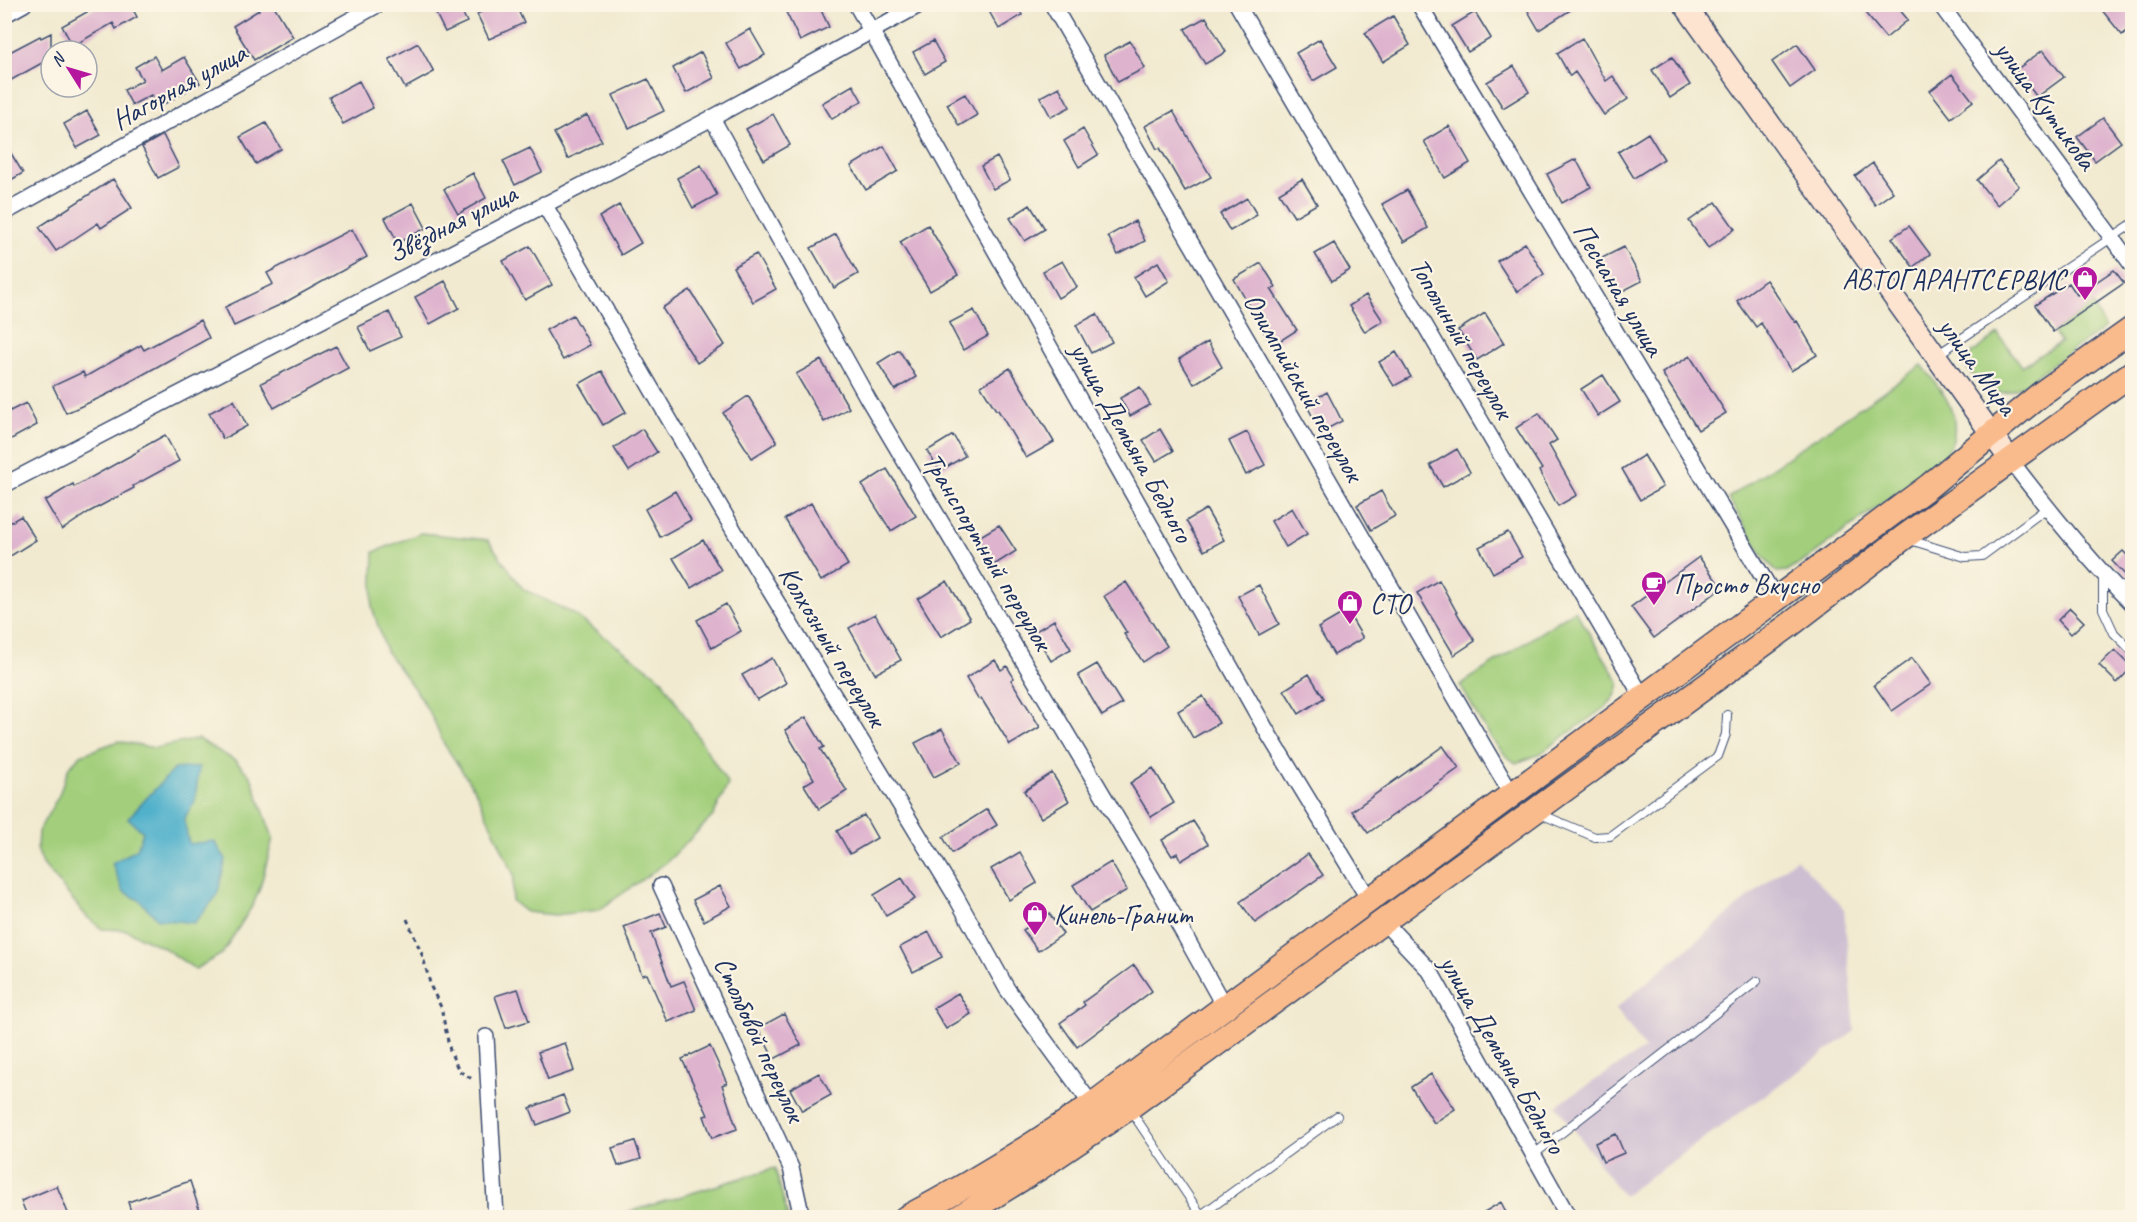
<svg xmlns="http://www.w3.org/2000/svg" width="2137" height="1222" font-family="Caveat,sans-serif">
<rect width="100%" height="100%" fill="#fcf5e5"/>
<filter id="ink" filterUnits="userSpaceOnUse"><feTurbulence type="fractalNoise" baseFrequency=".0167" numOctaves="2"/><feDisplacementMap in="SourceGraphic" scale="12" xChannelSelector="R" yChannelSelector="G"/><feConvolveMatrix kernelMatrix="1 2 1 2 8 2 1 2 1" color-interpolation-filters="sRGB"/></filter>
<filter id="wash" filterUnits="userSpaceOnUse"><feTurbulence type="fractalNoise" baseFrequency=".008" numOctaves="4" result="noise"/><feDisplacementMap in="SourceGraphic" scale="24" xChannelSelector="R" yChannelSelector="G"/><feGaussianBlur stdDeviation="1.35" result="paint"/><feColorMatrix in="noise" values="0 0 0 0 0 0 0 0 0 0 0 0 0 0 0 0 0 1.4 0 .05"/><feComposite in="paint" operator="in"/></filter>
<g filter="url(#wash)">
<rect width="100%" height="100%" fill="#f1ead0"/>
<path fill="#cebed2" d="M1796,858L1844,909L1855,1031L1623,1196L1556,1105L1645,1049L1616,1008Z"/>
<path fill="#a3cf7c" stroke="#5f7f6d" stroke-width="1.5" d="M2093,304L2105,328C2087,340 2069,352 2051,365C2011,394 1997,411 1962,361L1998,334L2022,366L2061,342L2053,332Z
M1922,365C1945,395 1968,420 1945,457L1800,564L1787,571L1777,572L1762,555L1728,498Z
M421,533L488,540L523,589L572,613L661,678L728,784L713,816L667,862L599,910L555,915L526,912L512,901L514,875L475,790L444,744L434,721L419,695L386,651L372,607L374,552Z
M1575,610L1619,682C1618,694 1613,700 1604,708L1538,755L1516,763C1491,748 1475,709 1460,685Z
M198,739L236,761L251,777L273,838L260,888L253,905L222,954L195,969L164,948L126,930L102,929L87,917L43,864L37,849L38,832L59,795L69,767L81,755L118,741L155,748Z
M775,1168L788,1217H612Z"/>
<path fill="#4bafca" stroke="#336f94" stroke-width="1.5" d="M199,767L195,801L184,819L189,844L214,841L226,859L217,896L194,923L158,919L139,900L123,891L112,863L137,849L143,832L128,818L174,769Z"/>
<g id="blocks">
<path fill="#deb3ce" d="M101,4H130L137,17L116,29L113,23L73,46L62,26Z
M256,4H273L293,37L254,60L233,26L259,10Z
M431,4H458L467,22L445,32Z
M497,4H515L524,23L489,39L477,14Z
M800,4H818L829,27L800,41L786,12Z
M985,4H1016L1022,15L999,29Z
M1524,4H1580L1539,30Z
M1877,4H1895L1908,20L1886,38L1866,14Z
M2097,4H2133V26L2122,35Z
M1475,12L1491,38L1468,52L1452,26Z
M1393,16L1410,45L1383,62L1365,33Z
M1206,17L1226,52L1205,64L1185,29Z
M750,29L765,55L741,69L726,43Z
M51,33V58L4,84V55L40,36L41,38Z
M1582,38L1606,81L1613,76L1628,99L1604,115L1575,72L1570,76L1557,53Z
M1320,39L1337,67L1313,81L1296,53Z
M933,41L945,62L925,74L913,52Z
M1130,41L1145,68L1118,82L1104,55Z
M418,43L434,72L405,88L389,59Z
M1797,44L1815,70L1790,88L1772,62Z
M2043,50L2064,77L2037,97L2016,70Z
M701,52L714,78L686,93L673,68Z
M154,56L162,70L184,57L200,83L159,107L151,95L132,105L124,90L143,80L135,67Z
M1672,57L1690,85L1670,98L1652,70Z
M1514,66L1529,92L1503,108L1487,82Z
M1952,74L1973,101L1951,118L1930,91Z
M648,79L664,111L629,128L613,95Z
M359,81L373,108L343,124L329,97Z
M853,85L862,101L832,119L822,103Z
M1059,87L1070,107L1051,117L1040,97Z
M965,94L977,115L959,126L947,104Z
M87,111L101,135L77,148L64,124Z
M1173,111L1211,177L1185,191L1160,148L1157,149L1145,126Z
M773,114L790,145L764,160L746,129Z
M587,115L602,141L568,159L554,133Z
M2103,118L2121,142L2095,161L2077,137Z
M266,123L281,149L256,164L240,137Z
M1449,126L1470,163L1445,178L1424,141Z
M1083,129L1098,155L1079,167L1064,141Z
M1648,133L1664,159L1634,178L1618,152Z
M163,135L179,167L158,178L142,147Z
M4,142L23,173L4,184Z
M884,146L898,171L866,190L851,166Z
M530,148L542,172L515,185L503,161Z
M997,157L1010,180L993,189L981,166Z
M1576,159L1591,187L1562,203L1547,174Z
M1999,161L2019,186L1997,205L1977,180Z
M1873,163L1893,192L1875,205L1855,176Z
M701,165L717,195L693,208L677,178Z
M473,173L486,198L458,214L444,189Z
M113,179L132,208L101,228L98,223L56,251L39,227Z
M1302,179L1317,204L1294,217L1279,193Z
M1407,190L1428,228L1404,242L1382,204Z
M1247,198L1257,215L1230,231L1220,214Z
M1716,202L1735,229L1708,248L1689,221Z
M413,203L426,228L398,243L385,218Z
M619,205L641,243L621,255L599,217Z
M1030,205L1045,229L1025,241L1010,218Z
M1135,221L1145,241L1118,255L1108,236Z
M928,225L958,275L930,291L900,242Z
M1909,226L1930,254L1913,267L1892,238Z
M352,229L367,257L284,303L234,326L225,307L273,284L267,273Z
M836,234L858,274L834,288L811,248Z
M1334,243L1350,270L1332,281L1315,254Z
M1525,243L1544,274L1517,292L1497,261Z
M530,246L552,285L525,300L503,261Z
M1624,247L1642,281L1615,295L1598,260Z
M756,254L776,289L753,302L733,267Z
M1062,261L1077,287L1058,298L1043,271Z
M1158,262L1169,281L1145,296L1134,277Z
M1261,263L1276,287L1271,289L1297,330L1272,346L1234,279Z
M2114,270L2124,283L2053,332L2035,305L2069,283L2077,295Z
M1766,280L1795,322L1797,321L1817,355L1791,371L1761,323L1756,327L1737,301Z
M445,281L459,308L430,324L415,297Z
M690,290L725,345L697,363L662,308Z
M1366,295L1383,321L1365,332L1349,306Z
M974,310L988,336L963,350L949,323Z
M389,312L401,337L370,351L358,327Z
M1485,313L1504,343L1477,360L1458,330Z
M1097,314L1112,342L1091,353L1076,325Z
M573,315L590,345L563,360L546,330Z
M200,320L209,338L106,395L66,413L53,386L83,372L85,377L141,345L144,350Z
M1208,342L1222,367L1194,384L1179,359Z
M336,346L348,368L274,408L261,383Z
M899,350L916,377L895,390L878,363Z
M1396,352L1411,377L1394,386L1379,362Z
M1690,356L1726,413L1698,430L1662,373Z
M821,360L849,408L824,422L796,374Z
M1010,368L1054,442L1026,458L998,410H996L981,386Z
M602,371L626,412L603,425L579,384Z
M1603,375L1620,402L1598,416L1581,389Z
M1140,387L1150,405L1130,416L1120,398Z
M1327,392L1342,421L1321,432L1306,404Z
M748,396L777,442L752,458L723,413Z
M234,400L247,426L223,439L209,413Z
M26,403L37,425L4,443V414Z
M1539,413L1557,440L1549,445L1577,495L1558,506L1539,471L1542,469L1516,428Z
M642,429L657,452L629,471L614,448Z
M1160,429L1173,451L1156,461L1143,440Z
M1247,432L1265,465L1246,475L1229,441Z
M165,435L179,461L133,486L134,488L89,512L62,530L45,501L73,484L74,487L139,451L138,450Z
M953,435L965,456L940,471L927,451Z
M1457,449L1470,472L1443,487L1430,465Z
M1644,455L1663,487L1640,500L1622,469Z
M887,469L916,516L891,531L862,485Z
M675,491L691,520L660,537L645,509Z
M1381,491L1395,516L1371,530L1357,505Z
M811,503L848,565L821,581L785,519Z
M1292,508L1307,534L1286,547L1271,521Z
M1206,509L1224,540L1204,551L1186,521Z
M21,516L36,540L4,560V526Z
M999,525L1016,551L994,565L977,538Z
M1508,532L1522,557L1493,573L1479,547Z
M703,540L721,570L691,588L673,558Z
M2123,551L2133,561V583L2112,561Z
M1699,557L1722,588L1654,638L1631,607Z
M1439,580L1460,618L1475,641L1454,655L1417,593Z
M947,581L970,619L941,637L918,599Z
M1126,582L1167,646L1143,662L1124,634L1127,633L1104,596Z
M1259,585L1279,624L1259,635L1238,596Z
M726,604L741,631L712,648L697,620Z
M2070,608L2084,622L2071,634L2058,620Z
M1347,611L1363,638L1334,655L1318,628Z
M875,614L901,660L875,674L849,628Z
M1054,620L1071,649L1051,661L1034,632Z
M2115,650L2132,667L2117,683L2099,665Z
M772,658L786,683L757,700L742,675Z
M1912,658L1931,684L1892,711L1874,685Z
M995,660L1001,670L1007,666L1014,678L1011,680L1040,727L1010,745L981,698L978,699L966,678Z
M1097,664L1122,704L1102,716L1078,675Z
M1309,674L1324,698L1299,714L1284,690Z
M1203,696L1219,723L1193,738L1178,711Z
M806,717L824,747L820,749L847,791L819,809L804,785L814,779L785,730Z
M942,729L961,763L934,777L915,743Z
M1443,746L1459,768L1368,833L1352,811Z
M1153,768L1174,803L1151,817L1130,783Z
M1052,773L1069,801L1041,818L1024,791Z
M987,809L997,825L952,853L943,837Z
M864,815L877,838L850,854L837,831Z
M1193,821L1208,844L1181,861L1177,853L1172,856L1162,840Z
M1020,852L1037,883L1009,900L991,869Z
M1308,854L1323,875L1255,923L1240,902Z
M1111,862L1127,890L1090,912L1073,885Z
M902,878L915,899L886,916L874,895Z
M720,886L731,906L704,921L693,900Z
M660,913L666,927L651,933L671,986L684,981L696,1010L668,1022L647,974L642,975L624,927Z
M1049,913L1063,934L1038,951L1023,930Z
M929,932L942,957L913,972L900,947Z
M1134,965L1152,991L1077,1047L1060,1023L1085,1005L1083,1002Z
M518,989L529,1021L506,1028L495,996Z
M958,993L971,1014L946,1029L933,1008Z
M784,1014L801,1045L774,1059L758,1028Z
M565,1043L574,1071L548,1080L538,1052Z
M710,1046L727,1083L722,1085L737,1129L712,1138L704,1116L708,1115L682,1059Z
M819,1073L831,1095L802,1111L790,1089Z
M1431,1074L1455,1109L1434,1123L1411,1087Z
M563,1095L570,1112L537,1125L530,1108Z
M1616,1134L1624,1153L1603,1162L1595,1143Z
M635,1141L641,1159L618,1166L612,1148Z
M190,1181L202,1218H133L128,1202Z
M57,1186L70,1218H28L21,1201Z
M1501,1202L1509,1218H1474Z"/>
</g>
</g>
<g filter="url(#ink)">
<use href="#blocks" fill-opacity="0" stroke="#3b4b6f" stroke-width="1.5"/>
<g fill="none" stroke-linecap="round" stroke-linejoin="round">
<defs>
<path id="service" d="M1937,355L2132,224
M1910,540L1965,557L1982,556L2047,508
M2103,576V609L2114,633L2132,651
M1538,813L1595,837L1610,836L1718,756L1726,734L1727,715
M1131,1111L1201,1215
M1533,1155L1757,981
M1197,1218L1337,1116"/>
<path id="minor" d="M856,4L1269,735L1370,901
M1052,4L1512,795
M1237,4L1643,698
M1419,4L1776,599
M1940,4L2132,265
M4,15L24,4
M712,118L868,399L1160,891L1225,1008
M544,204L747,553L955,895L1007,989L1092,1105
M4,213L379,4
M2011,461C2049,511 2088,559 2132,604
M4,485L712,118L921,4
M661,886L791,1168L802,1218
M1384,922L1430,971L1569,1218
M486,1037L496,1218"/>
<path id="secondary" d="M1684,4L2011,461"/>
<path id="primary" d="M906,1218C971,1184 1032,1146 1092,1105L1929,486L2042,393L2132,329
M958,1218L1039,1168L1128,1108L1791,624L1903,538L2132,373"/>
</defs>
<use href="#service" stroke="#3b4b6f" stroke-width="10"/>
<use href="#minor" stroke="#3b4b6f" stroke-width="18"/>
<use href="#secondary" stroke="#3b4b6f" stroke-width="24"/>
<use href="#primary" stroke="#3b4b6f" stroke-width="27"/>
<path stroke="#3b4b6f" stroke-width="3" stroke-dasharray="4.5 4.5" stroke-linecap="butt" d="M407,919L423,957L431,987L441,1007L450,1051L459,1071L474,1080"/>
<use href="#service" stroke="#fff" stroke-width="8"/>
<use href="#minor" stroke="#fff" stroke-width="15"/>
<use href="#secondary" stroke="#fde4d1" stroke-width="21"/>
<use href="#primary" stroke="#fabb8c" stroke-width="24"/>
</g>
</g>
<defs>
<symbol id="shop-pin" viewBox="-11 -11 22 30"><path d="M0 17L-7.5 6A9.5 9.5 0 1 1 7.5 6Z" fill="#b5179e" stroke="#fcf5e5"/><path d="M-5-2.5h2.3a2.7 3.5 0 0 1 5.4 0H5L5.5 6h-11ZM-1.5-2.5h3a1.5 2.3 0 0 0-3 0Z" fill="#fff"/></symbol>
<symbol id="cafe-pin" viewBox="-11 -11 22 30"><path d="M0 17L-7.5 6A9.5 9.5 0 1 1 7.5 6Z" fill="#b5179e" stroke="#fcf5e5"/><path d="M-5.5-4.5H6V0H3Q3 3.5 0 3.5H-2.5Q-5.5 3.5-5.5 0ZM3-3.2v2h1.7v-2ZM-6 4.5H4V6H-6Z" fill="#fff"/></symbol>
</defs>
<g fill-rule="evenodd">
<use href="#shop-pin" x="2070" y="264" width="30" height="40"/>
<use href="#cafe-pin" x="1639" y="569" width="30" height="40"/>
<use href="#shop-pin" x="1335" y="588" width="30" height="40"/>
<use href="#shop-pin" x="1020" y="899" width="30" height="40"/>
</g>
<g text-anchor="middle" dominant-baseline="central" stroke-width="4.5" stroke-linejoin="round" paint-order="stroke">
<g font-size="28" fill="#1b2f5e" stroke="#fcf5e5">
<text transform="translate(179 86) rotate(-29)">Нагорная улица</text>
<text transform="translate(2046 105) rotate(54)">улица Кутикова</text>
<text transform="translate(452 223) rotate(-27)">Звёздная улица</text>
<text transform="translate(1619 289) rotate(59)">Песчаная улица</text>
<text transform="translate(1462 338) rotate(60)">Тополиный переулок</text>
<text transform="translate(1978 366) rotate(54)">улица Мира</text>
<text transform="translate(1304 387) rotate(60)">Олимпийский переулок</text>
<text transform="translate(1132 442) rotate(61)">улица Демьяна Бедного</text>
<text transform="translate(988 551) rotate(59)">Транспортный переулок</text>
<text transform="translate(833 646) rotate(59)">Колхозный переулок</text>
<text transform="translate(760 1039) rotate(65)">Столбовой переулок</text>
<text transform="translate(1503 1054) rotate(60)">улица Демьяна Бедного</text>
</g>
<g font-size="28" fill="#1b2f5e" stroke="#fcf5e5" text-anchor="start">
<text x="2066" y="279" text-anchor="end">АВТОГАРАНТСЕРВИС</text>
<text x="1674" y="584">Просто Вкусно</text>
<text x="1370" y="603">СТО</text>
<text x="1054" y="914">Кинель-Гранит</text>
</g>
</g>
<rect width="2137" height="1222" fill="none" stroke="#fcf5e5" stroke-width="24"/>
<g transform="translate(69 69) rotate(307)"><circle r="28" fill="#fcf5e5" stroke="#a2a6af" stroke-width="1.5"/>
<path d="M0-4.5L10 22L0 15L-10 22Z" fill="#b5179e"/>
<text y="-9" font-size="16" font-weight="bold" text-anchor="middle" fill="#1b2f5e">N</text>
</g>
</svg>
